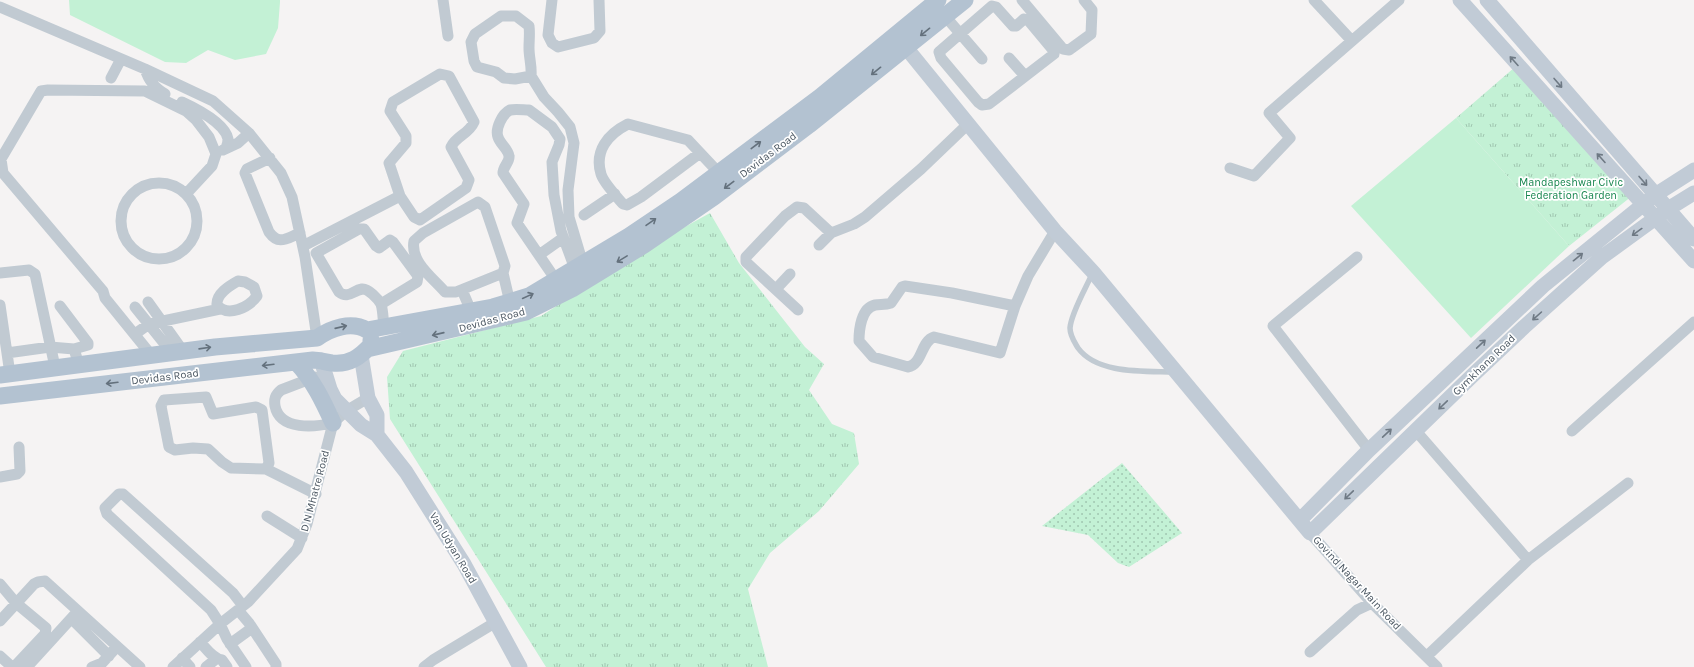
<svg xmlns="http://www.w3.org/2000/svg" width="1694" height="667" font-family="Karla,sans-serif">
<defs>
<pattern id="grass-dots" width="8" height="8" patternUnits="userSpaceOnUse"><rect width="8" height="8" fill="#c3f1d5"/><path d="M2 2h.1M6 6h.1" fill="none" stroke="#a0c6b0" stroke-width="1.8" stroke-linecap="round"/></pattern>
<pattern id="park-tufts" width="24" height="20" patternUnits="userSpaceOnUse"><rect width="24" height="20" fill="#c3f1d5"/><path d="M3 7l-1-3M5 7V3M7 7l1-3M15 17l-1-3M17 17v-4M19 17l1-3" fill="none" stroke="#a0c6b0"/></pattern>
</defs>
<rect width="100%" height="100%" fill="#f5f3f3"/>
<path fill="url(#grass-dots)" d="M1122,463L1182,533L1129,567L1118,563L1088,535L1042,526Z"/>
<path fill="url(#park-tufts)" d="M1515,67L1632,196L1569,246L1456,118Z
M710,213L739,263L805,347L824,364L809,390L832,424L854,433L859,464L819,511L770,553L748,589L768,667H546L390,419L387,377L403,351L541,316L645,249Z"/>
<path fill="#c3f1d5" d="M69,0H280V2L278,28L266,54L235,60L208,50L186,63L165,62L70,15Z
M1456,118L1569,246L1471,338L1351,206Z"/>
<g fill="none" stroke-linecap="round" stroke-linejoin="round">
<path stroke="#c1cad2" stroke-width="5.5" d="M1092,274C1086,288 1071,313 1070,328C1070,336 1074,341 1078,348C1097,374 1143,371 1173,372"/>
<path stroke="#c1cad2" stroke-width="11" d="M443,0L448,36
M552,0L548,35L552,43L558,47L594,38L600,31L599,0
M1022,0L1063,49L1069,50L1091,34L1092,10L1084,0
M1314,0L1352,41
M992,6L996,7L1013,26H1016L1024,19L1028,20L1053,50L1054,54L989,104L982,105L978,102L941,58L939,52Z
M0,7L145,69L213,101L249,133L281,173L292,197L305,257L317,338
M945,16L982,59
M1009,58L1025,76
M145,69C149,81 154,87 165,94
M531,76L515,79L504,78L496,72L477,67L474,61L471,42L475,34L501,16H516L529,26C530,33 529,40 529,48C529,58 532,66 531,76L544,97L558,112L570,127L574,143L568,190L569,217L583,264
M111,78L121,59
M182,102C195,108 225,123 228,139C228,141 227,146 226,148
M223,150L238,143L249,133
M700,153L641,197L627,205L623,204C617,197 603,182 601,174C594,151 608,134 628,124L688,140L719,173
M270,158L247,169L245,173L269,232C279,246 287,238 300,233
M1230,168L1254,176L1290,138L1269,113L1399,0
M121 221a38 38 0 1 1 76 0a38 38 0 1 1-76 0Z
M584,215L615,194
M819,245L831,233
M303,246L400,196L414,217L420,220L466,188L469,180L451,147C456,136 469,134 474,122L449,76L440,74L393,102L390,111L406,136V143L389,163L400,196
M539,255L563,238
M1357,257L1273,326L1369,450
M0,273L29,270L35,274L55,367
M503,273L456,292H445C433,278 410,262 414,241L423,233L478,202L485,207L505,266L503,273L510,303
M556,280L517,223L524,204L503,173C503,166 510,162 509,156C508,149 500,144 498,137C495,129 502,114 510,110C515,109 524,110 529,110L552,127L560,139L559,145L552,162L554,195L561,231L575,269
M238,281L245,282L254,287L257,296C249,307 228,318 217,305C216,294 229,286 238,281Z
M776,289L790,274
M462,290L471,311
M148,302L183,351
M381,304L417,282L418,276L393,242L390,240L379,248L376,246L364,229H359L316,253L339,292C348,299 352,291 362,289C368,288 378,299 381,304C383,310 383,320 384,326
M0,305L10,374
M60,306L88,343V345L74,349
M1015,306L952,293L905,286L902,287L891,303C885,305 880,304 875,305C861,308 859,330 859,341L873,357L908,367C922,365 921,341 934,337L1000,353L1015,306L1028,276L1055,231
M135,307L172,353
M798,310L746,262V257L785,216L797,207L804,208L831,233L854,224L865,217L921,169L968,124
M135,334L149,324L220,309
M7,353L50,347L74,349L79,365
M152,356L105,298L103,291L3,173L1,159L41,91L48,90L145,91L186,111L196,120L209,137L216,154L212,166L186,194
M315,377L281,390C275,395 274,399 275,406C280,431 315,427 333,423
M1416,431L1528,560L1628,483
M1572,431L1694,322
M266,469L269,463L262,410L256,407L213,414L206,397L164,400L161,406L169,447L175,450L193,448L208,449L222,462L231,468L266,469L316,494
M0,477L17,474L20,471L19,447
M267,516L302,538
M1310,533L1372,603L1437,667
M0,584L16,603L46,628L45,634L15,666H11L0,656
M243,606L233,593L123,494H119L105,508L107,514L211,610L220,624L227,639L246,667
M238,610L249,623L276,664V667
M72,619L109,656
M0,621L34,584L38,582L45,581L140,667
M200,642C207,649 212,658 222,660L227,667
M230,644L252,628
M1310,652L1357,610L1372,603
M1427,656L1528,560
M182,658L190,667
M27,667L78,611
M92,667L102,663L113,651
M173,667L220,624L248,602L297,549L307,524L333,423L346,411L368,398
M206,667L216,659
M424,667L433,660L496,622"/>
<path stroke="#c1cbd6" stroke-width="15" d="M1460,0L1694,261
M1487,0L1694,239
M899,39L1055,231L1093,272L1310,533L1473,375L1524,327L1602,257L1668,209L1694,193
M361,355L368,398L377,415V435
M321,360L330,389L335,399L361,425L377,435L406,472L464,564L520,667
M1300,520L1369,450L1543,286L1655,195L1694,170"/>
<path stroke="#b3c2d1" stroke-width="17" d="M367,349L526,312L572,289L644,245L714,197L809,125L965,0
M296,362C313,380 323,401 333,423
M0,375L215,347L317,338C331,328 351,321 367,330L493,307L529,296L629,236L681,201L820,97L938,0
M0,396L313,360C319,360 325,362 332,363C349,365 360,357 371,345V340"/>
</g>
<defs><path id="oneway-shaft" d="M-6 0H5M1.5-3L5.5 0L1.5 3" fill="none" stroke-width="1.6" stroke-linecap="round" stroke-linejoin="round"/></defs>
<g stroke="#64717d">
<use href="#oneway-shaft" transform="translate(925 32) rotate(141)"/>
<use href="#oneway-shaft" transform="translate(876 71) rotate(141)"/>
<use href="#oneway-shaft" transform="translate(756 145) rotate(-37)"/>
<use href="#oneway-shaft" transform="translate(729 185) rotate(143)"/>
<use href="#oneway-shaft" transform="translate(651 222) rotate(-35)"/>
<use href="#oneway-shaft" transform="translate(622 259) rotate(149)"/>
<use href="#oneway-shaft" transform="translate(528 296) rotate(-25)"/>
<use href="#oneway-shaft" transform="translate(341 327) rotate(-13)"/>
<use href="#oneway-shaft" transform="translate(438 334) rotate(167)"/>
<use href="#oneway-shaft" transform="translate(205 348) rotate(-8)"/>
<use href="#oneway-shaft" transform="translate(268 365) rotate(173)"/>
<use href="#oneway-shaft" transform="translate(112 383) rotate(173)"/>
</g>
<g stroke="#6e7984">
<use href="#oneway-shaft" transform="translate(1514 61) rotate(-132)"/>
<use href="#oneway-shaft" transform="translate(1558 83) rotate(49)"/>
<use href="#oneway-shaft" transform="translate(1601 158) rotate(-132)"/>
<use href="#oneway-shaft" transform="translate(1643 181) rotate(49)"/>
<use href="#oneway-shaft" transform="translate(1637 232) rotate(144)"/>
<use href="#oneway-shaft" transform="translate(1578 257) rotate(-39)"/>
<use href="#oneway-shaft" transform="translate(1537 316) rotate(138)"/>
<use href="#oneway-shaft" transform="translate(1481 344) rotate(-43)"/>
<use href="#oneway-shaft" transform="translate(1443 405) rotate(136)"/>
<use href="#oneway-shaft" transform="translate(1387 433) rotate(-43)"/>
<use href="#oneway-shaft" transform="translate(1349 495) rotate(136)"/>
</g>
<g text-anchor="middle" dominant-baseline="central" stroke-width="3.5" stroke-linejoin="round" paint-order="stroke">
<g font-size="11" fill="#4a5661" stroke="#fff">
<text transform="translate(768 155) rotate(-37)">Devidas Road</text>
<text transform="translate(492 320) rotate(-15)">Devidas Road</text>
<text transform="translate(1484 365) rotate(-44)">Gymkhana Road</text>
<text transform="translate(165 377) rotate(-7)">Devidas Road</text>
<text transform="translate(315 491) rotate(-75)">D N Mhatre Road</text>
<text transform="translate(453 548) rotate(59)">Van Udyan Road</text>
<text transform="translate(1357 583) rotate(47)">Govind Nagar Main Road</text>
</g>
<g font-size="11" fill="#17864f" stroke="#fff">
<text x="1571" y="182">Mandapeshwar Civic<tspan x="1571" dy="13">Federation Garden</tspan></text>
</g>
</g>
</svg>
